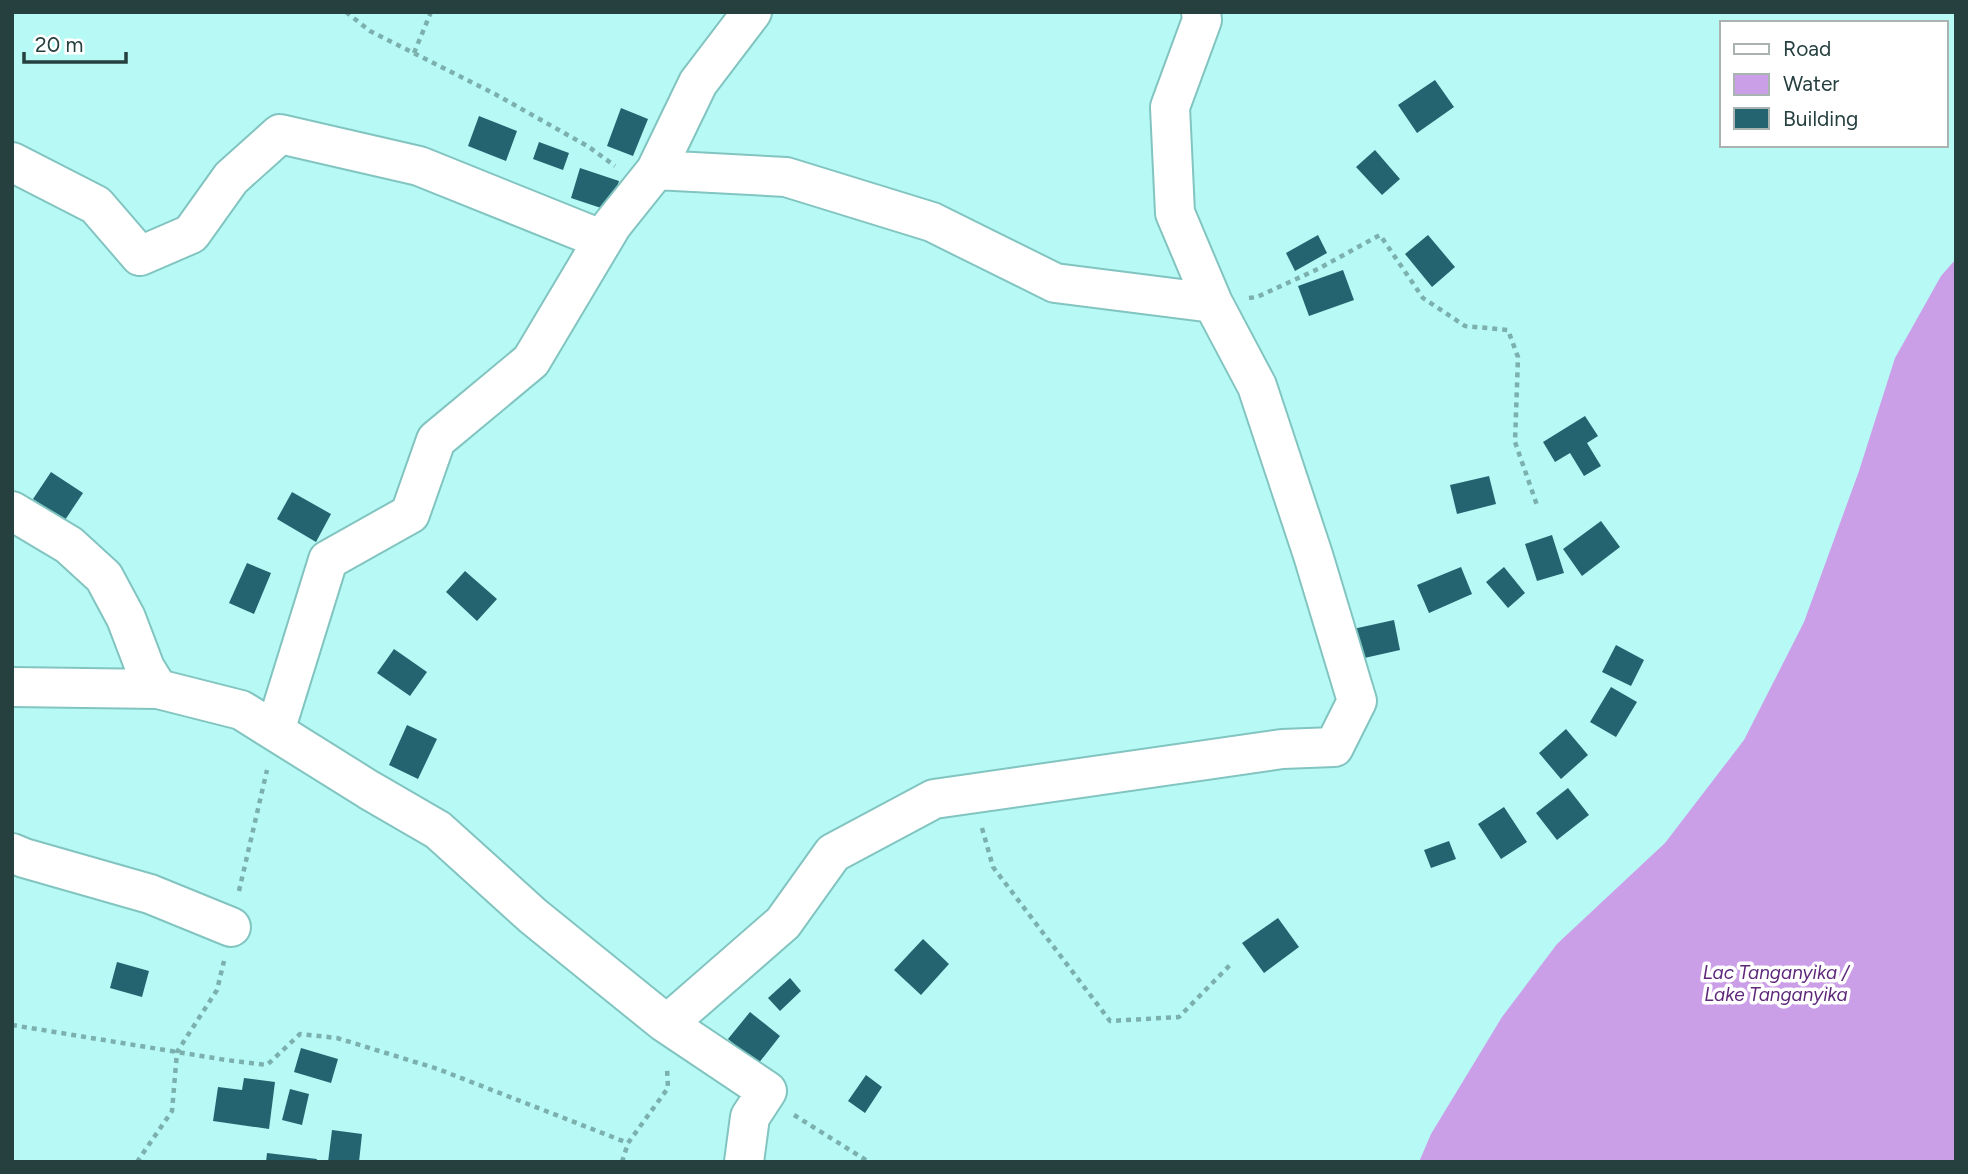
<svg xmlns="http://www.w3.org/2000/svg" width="1968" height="1174" font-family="Figtree,sans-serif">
<rect width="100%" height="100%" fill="#b6f9f5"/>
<path fill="#cb9fe7" d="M1956,259V1162H1419L1431,1134L1502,1017L1557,944L1665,843L1744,740L1804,622L1859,471L1895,358L1941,276Z"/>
<path fill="#236470" d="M1435,80L1454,107L1417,133L1398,105Z
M621,108L648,119L633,156L607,146Z
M479,116L517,131L506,161L468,146Z
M539,142L569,153L563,170L533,159Z
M1375,150L1400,179L1382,195L1356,167Z
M580,168L619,181L610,211L571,198Z
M1318,235L1327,253L1295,271L1286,253Z
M1428,235L1455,267L1432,287L1405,254Z
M1343,270L1354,300L1309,316L1298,286Z
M1585,416L1598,436L1587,443L1601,466L1584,476L1570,453L1555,462L1543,442Z
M51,472L83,493L65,520L33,499Z
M1489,476L1496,504L1457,514L1450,485Z
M292,492L331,514L316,542L277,519Z
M1601,521L1620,547L1582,576L1563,549Z
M1552,535L1564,573L1537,581L1525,544Z
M247,563L271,573L254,614L229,603Z
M1461,567L1472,594L1429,613L1417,585Z
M1504,567L1525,593L1508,608L1486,582Z
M465,571L497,599L477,621L446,592Z
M1394,620L1400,650L1360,659L1353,629Z
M1616,645L1644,660L1631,686L1602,672Z
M394,649L427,672L410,696L377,673Z
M1611,687L1637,702L1616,737L1590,722Z
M407,725L437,739L418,779L389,765Z
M1566,729L1588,755L1561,779L1539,753Z
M1568,788L1589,815L1557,840L1536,813Z
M1504,807L1527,842L1501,859L1478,824Z
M1449,841L1456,859L1431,868L1424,850Z
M1278,918L1299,947L1264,973L1242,943Z
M923,939L949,964L921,995L894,970Z
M117,962L149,971L142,997L110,988Z
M790,978L801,991L780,1011L768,998Z
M750,1012L780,1036L758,1064L728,1039Z
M301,1048L338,1059L331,1083L294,1072Z
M866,1075L882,1087L865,1113L848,1101Z
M244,1078L275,1082L269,1129L213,1121L218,1087L242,1090Z
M290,1089L309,1094L302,1125L282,1120Z
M332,1130L362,1134L359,1162H328Z
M267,1153L317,1159L316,1162H266Z"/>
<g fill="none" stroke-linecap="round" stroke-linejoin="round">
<defs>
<path id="minor" d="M12,162L96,205L140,256L191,234L231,178L280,134L419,166L603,240
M656,170L698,83L752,12
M12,511L69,545L104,577L126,618L145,668L158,689L241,710L369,790L438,830L533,916L664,1022L767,1091L750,1117L744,1162
M12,687L158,689
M275,731L328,560L410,514L436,440L531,361L612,225L656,170L786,177L932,222L1055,283L1213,303
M12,853L24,858L150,894L231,927
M667,1024L783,923L833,853L934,799L1282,749L1334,747L1357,701L1313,555L1257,386L1213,303L1175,213L1170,107L1202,20L1201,12"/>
</defs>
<use href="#minor" stroke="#82c4c0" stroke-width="42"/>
<path stroke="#7cb0ad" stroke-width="4.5" stroke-dasharray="5 5" stroke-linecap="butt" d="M346,12L370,31L495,94L589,147L615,166
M414,53L431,12
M1249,298L1257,297L1318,269L1380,235L1423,298L1465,326L1508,330L1518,357L1515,442L1538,508
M982,828L993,867L1110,1021L1179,1017L1230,965
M239,891L267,770
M12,1025L226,1060L267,1065L300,1034L337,1038L438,1069L628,1143
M794,1115L869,1162
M137,1162L172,1111L177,1052L217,990L224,961
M622,1162L628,1143L668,1088L667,1068"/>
<use href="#minor" stroke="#fff" stroke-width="38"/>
</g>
<g text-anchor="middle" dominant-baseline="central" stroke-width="7" stroke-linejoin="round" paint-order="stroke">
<g font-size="19" font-style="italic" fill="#5d277a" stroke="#fff">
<text x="1776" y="972">Lac Tanganyika /<tspan x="1776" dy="22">Lake Tanganyika</tspan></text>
</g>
</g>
<rect width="1968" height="1174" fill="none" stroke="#25403f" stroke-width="28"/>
<rect x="1720" y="21" width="228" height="126" fill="#ffffff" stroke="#a8b3b2" stroke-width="2"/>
<rect x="1734" y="44" width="35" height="10" fill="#ffffff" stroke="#a8b3b2" stroke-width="2"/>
<text x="1783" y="56" font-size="21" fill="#25403f">Road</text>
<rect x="1734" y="74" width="35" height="21" fill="#cb9fe7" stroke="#a8b3b2" stroke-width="2"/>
<text x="1783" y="91" font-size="21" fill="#25403f">Water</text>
<rect x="1734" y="108" width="35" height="21" fill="#236470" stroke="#a8b3b2" stroke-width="2"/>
<text x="1783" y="126" font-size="21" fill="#25403f">Building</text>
<path d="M24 52v10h102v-10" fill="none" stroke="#25403f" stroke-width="3.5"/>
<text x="35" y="52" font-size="21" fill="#25403f" stroke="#ffffff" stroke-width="5" paint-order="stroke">20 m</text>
</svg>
